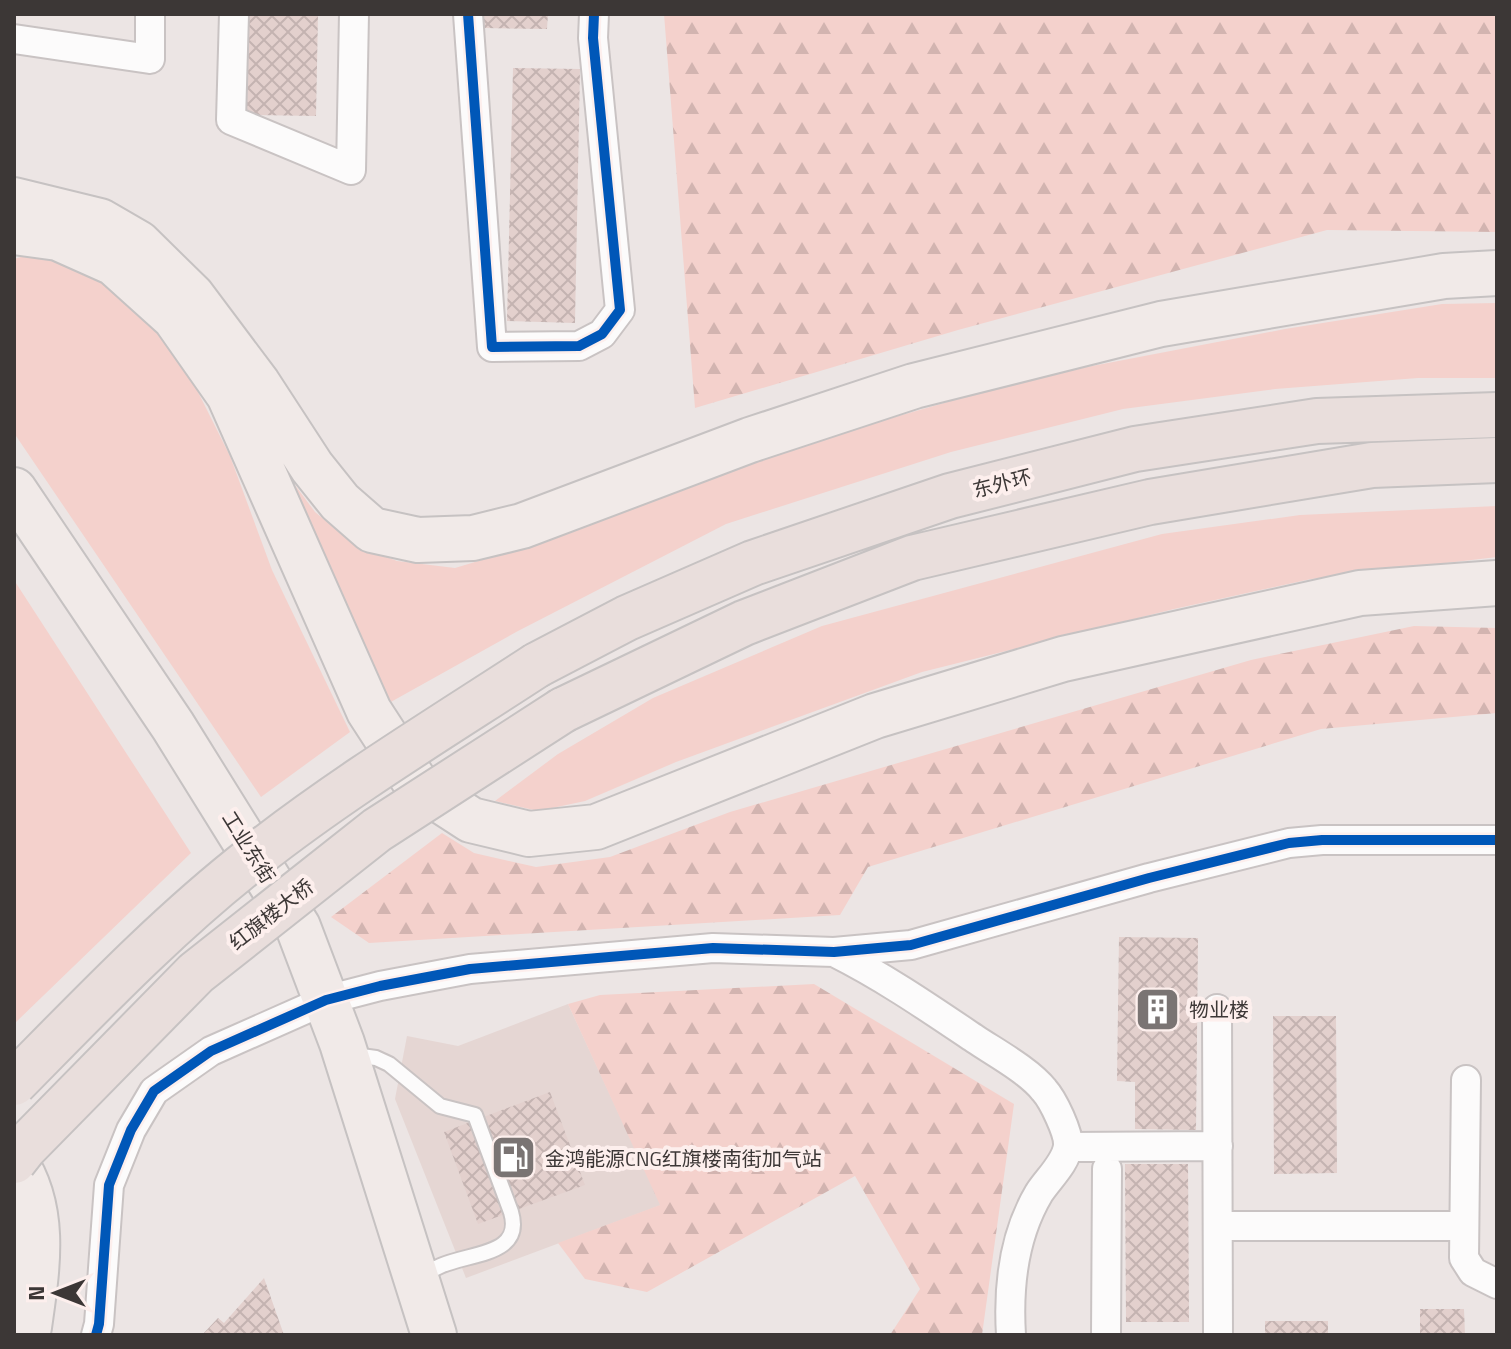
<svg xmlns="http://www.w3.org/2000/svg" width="1511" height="1349" font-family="'Titillium Web','Noto Sans SC',sans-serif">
<defs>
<pattern id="forest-firs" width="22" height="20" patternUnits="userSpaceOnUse" patternTransform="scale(2)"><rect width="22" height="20" fill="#f4d1cc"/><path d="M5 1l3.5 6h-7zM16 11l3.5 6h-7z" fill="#d2b4b0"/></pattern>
<pattern id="building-cross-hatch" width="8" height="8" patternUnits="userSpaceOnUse" patternTransform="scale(2)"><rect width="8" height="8" fill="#e3d0cd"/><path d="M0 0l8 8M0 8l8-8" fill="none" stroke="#c4b3b1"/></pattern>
</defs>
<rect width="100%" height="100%" fill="#ece5e4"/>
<path fill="#e5d6d3" d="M568,1004L661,1205L466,1278L395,1099L407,1036L458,1046Z"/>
<path fill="#f4d1cc" d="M31,254L80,268L131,300L187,370L230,456L272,570L350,732L261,797L14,433V259Z
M1497,303V378H1418L1275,389L1123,409L951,452L726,524L518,631L389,703L286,473L315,512L355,545L397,561L455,568L528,546L646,504L822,438L1035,377L1285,329L1442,304Z
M1497,506V557L1311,579L1174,609L922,672L676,762L585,801L538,811L495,801L558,754L653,698L822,626L1162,534L1300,515Z
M14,580L191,853L14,1024Z"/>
<path fill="url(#forest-firs)" d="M664,14H1497V232L1327,230L958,330L695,408Z
M1414,626L1497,628V713L1321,729L868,867L840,915L369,943L331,917L442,833L474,853L536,867L610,857L730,812L1251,660Z
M814,984L1014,1104L982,1335H890L920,1289L855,1176L647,1292L585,1279L558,1243L660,1205L568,1004L600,995Z"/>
<path fill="url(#building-cross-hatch)" d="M249,14H318L316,116L246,115Z
M484,14H548L547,29L484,28Z
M513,68L580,69L575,323L507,321Z
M1119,937L1198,938L1196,1130L1135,1129V1082L1117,1081Z
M1273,1016H1336L1337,1173L1274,1174Z
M550,1092L585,1185L478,1224L444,1132Z
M1125,1164H1188L1189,1322H1126Z
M264,1278L284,1335H202L218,1318L224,1323Z
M1420,1309H1464L1465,1335H1420Z
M1265,1321H1328V1335H1265Z"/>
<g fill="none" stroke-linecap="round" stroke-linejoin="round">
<defs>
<path id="lane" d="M354,1055L376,1058L389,1064L440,1106L475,1115L511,1212C527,1266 442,1248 422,1280"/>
<path id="street" d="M234,14L231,120L351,170L354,14
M468,14L492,347L579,346L602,334L620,310L593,38L594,14
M14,39L150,59V14
M834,952C884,977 929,1008 975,1039C996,1053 1029,1071 1044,1090C1053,1100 1069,1133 1068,1146C1066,1163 1048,1179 1039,1193C1014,1235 1008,1287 1011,1335
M1217,1009L1218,1335
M1466,1080L1464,1258L1473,1272L1497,1284
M1068,1147L1218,1146
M1218,1226H1463
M96,1335L99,1324L109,1185L131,1130L154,1091L211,1051L326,1000L380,986L470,969L713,948L834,952L911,945L1149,878L1289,843L1322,840H1497
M1106,1335L1107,1169"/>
<path id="primary" d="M14,200L100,221L138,243L192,296L258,384L312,467L340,502L372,530L418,540L473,538L522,526L750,440L914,386L1161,324L1444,276L1497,273
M14,232L58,238L114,263L175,318L229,395L369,711L417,785L471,820L529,834L596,827L875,716L1063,659L1360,593L1497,583
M14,490L173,726L298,927L342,1043L434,1335
M14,1160C48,1210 37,1270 29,1327L26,1335"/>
<path id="highway" d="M537,665L627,618L753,563L950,496L1135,449L1317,421L1497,415
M563,710L744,623L912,558L1150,502L1372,465L1497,460"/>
</defs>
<use href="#lane" stroke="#c9c3c3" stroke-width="18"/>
<use href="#street" stroke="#c9c3c3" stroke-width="32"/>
<use href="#primary" stroke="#c6c2c2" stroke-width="48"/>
<use href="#highway" stroke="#c6c2c2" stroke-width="48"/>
<use href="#lane" stroke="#fcfbfb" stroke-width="14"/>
<use href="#street" stroke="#fcfbfb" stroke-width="28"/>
<use href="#primary" stroke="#f1eae8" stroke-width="44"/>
<use href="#highway" stroke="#e9dedc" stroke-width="44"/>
<defs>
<path id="highway-bridge" d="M14,1083C91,1005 167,925 254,857C343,787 442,727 537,665
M14,1161L25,1147L196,973L377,830L563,710"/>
</defs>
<use href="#highway-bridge" stroke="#c6c2c2" stroke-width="48" stroke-linecap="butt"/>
<use href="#highway-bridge" stroke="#e9dedc" stroke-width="44"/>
<defs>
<path id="cycleway" d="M468,14L492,347L579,346L602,334L620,310L593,38L594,14
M96,1335L99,1324L109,1185L131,1130L154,1091L211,1051L326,1000L380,986L470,969L713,948L834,952L911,945L1149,878L1289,843L1322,840H1497"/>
</defs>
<use href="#cycleway" stroke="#fdefed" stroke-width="15"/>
<use href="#cycleway" stroke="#0057b8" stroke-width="10"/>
</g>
<defs>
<symbol id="building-square" viewBox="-11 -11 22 22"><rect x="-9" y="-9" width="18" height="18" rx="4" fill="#7a7473" stroke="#fdefed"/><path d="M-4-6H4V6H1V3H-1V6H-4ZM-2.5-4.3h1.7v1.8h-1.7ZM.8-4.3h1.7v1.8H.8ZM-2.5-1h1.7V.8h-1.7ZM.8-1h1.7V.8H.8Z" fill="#fff"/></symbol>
<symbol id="fuel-square" viewBox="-11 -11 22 22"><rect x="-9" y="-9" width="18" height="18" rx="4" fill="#7a7473" stroke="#fdefed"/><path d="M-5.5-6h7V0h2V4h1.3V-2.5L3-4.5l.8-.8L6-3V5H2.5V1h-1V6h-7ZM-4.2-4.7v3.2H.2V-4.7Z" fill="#fff"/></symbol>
</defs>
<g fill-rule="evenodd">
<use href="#building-square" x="1132" y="984" width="51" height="51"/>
<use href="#fuel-square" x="488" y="1132" width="51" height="51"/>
</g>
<g text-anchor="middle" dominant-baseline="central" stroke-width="8" stroke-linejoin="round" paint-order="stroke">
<g font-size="20" fill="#3c3736" stroke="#fdefed">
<text transform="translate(1002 483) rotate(-14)">东外环</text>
<text transform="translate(249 847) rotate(58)">工业东街</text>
<text transform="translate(271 914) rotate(-38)">红旗楼大桥</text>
</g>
<g font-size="20" fill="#3c3736" stroke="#fdefed" text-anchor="start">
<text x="1189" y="1009">物业楼</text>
<text x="545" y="1158">金鸿能源CNG红旗楼南街加气站</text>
</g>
</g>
<rect width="1511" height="1349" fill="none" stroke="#3c3736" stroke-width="32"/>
<g transform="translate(56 1293) rotate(270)" stroke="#fdefed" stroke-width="6" paint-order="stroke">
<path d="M0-6L14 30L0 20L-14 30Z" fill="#3c3736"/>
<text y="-12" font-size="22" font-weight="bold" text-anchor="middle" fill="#3c3736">N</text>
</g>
</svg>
